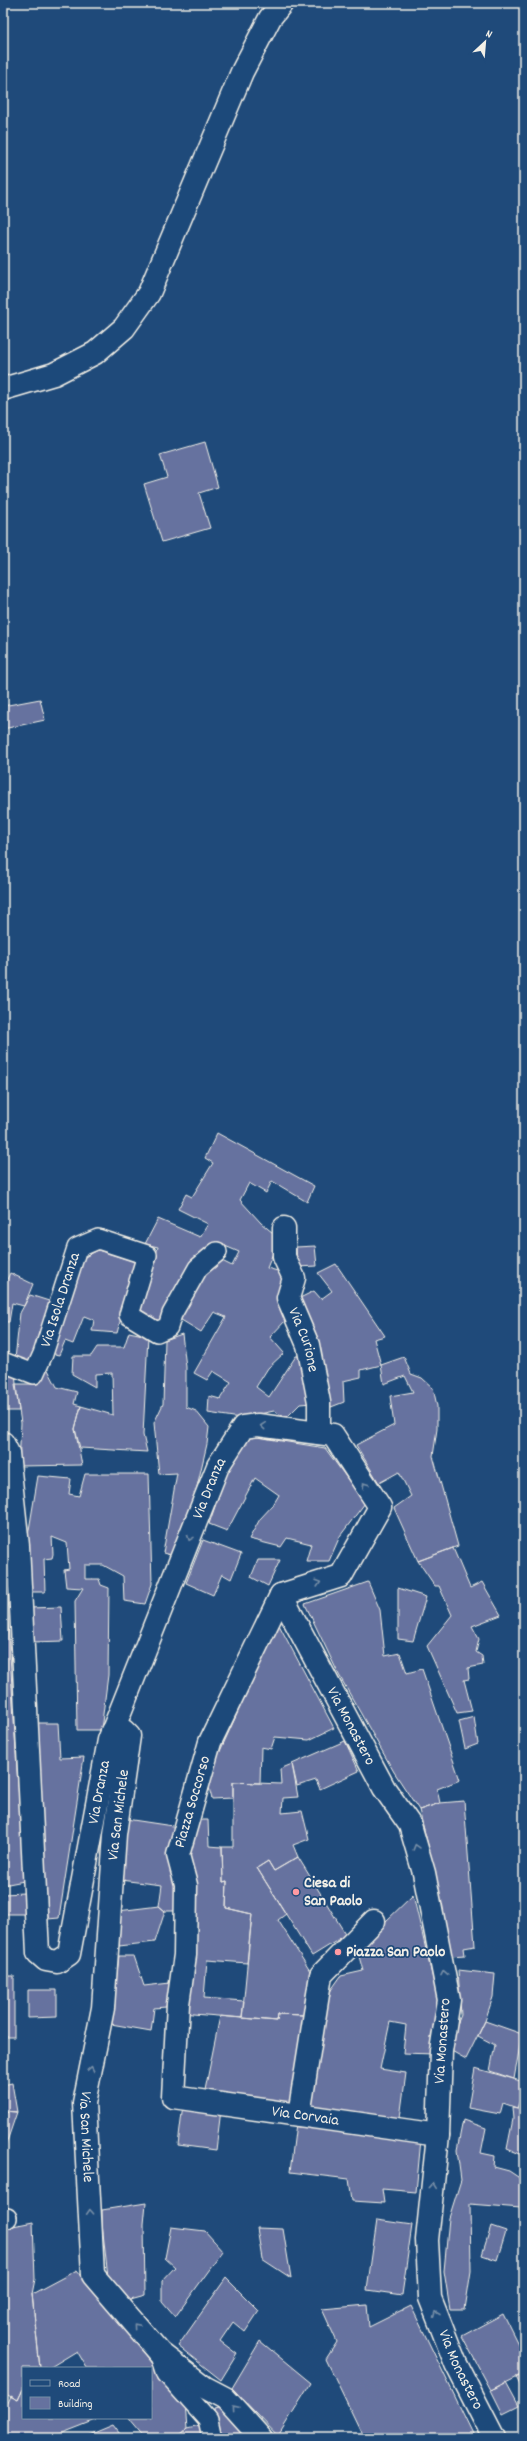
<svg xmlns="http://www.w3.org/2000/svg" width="527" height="2441" font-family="Dekko,sans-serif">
<rect width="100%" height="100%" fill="#1f4a7a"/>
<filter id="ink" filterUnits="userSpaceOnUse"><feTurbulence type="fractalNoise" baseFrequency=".025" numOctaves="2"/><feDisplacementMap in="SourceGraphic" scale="8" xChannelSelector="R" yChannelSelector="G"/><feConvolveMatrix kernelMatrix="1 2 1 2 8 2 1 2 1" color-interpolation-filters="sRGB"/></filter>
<g filter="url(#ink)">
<path fill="#66729f" stroke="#f4f1e8" d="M205,442L218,487L199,493L210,528L162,542L144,484L167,477L160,455Z
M40,699L45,720L3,729V706Z
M217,1133L314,1186L307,1202L272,1181L266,1193L249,1183L240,1200L261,1223L279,1238L267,1268L288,1274L286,1320L270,1337L284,1353L268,1368L256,1387L269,1397L296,1356H302L312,1403L300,1404L286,1418L274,1411L240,1418L208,1413L209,1396L220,1399L231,1382L213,1371L207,1380L194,1373L226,1317L214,1312L201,1332L178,1318L207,1268L216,1258L232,1266L239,1252L218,1243L159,1325L141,1310L158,1247L145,1244L158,1219L200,1237L208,1224L178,1209L186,1194L192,1197L213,1163L205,1158Z
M315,1246L317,1266L297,1267L296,1247Z
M98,1250L136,1262L117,1333L92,1331L94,1320L84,1316L73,1344L65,1341L59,1355L50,1353L83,1258Z
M336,1264L385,1336L374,1339L381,1365L361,1370V1377L343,1381L344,1402L326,1409L296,1300L314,1291L321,1299L332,1291L318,1273Z
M10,1273L33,1284L24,1306L12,1303L9,1322H3V1288Z
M30,1295L52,1302L33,1363L15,1359L20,1313Z
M129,1332L148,1336L143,1435L147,1452L80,1448L75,1429L81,1406L113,1415L112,1373L95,1374V1387L72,1374L73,1356H91L97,1347H124Z
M182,1334L186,1367V1407L196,1411L209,1427L207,1444L192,1508L174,1556L163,1553L177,1473L159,1474L154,1423L163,1404L165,1340Z
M404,1357L411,1374L422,1378L433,1388L437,1406V1429L433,1456L458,1546L418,1561L394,1508L411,1496L399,1472L379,1483L356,1445L394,1425L390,1396L413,1392L405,1376L384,1384L381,1365Z
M46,1366L57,1387L77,1392L74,1404L81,1406L75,1429L82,1465L19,1466L21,1423L15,1384H36Z
M3,1371L15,1374L19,1411H3Z
M251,1436L325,1448L365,1503L340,1536L329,1561H306L311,1544L287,1538L281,1547L249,1539L260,1519L273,1505L279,1495L255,1478L227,1531L209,1524L226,1474Z
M85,1474H149L152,1584L145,1604L124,1601L123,1576L103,1565H85V1579H99L101,1585L109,1588L108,1675L101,1730H77L75,1601L83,1588L66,1587L64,1570L69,1569L67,1543L52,1537L53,1554L52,1558L44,1559L45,1592H30L28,1536L38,1476L71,1479L69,1494L79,1496Z
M203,1540L241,1554L231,1579L222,1574L213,1595L186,1583Z
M3,1542L24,1881L3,1885Z
M453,1548L470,1588L482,1582L501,1615L472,1626L479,1639L476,1652L482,1656L483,1665L468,1668L469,1679L464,1680L472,1711L457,1713L427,1646L452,1615L439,1586H435L418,1561Z
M258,1560H280L268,1586L251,1577Z
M368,1582L380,1610L385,1656L400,1653L407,1673L422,1669L460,1780L437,1789L440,1803L419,1810L394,1772L339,1675L305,1604Z
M398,1588L426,1597L413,1641L398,1639Z
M61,1607L63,1641L32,1642L29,1608Z
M278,1623L334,1728L309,1740L275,1737L271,1749L261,1747L260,1783L233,1782V1798L212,1799L207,1780Z
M474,1717L478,1744L465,1749L459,1721Z
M37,1723H58L60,1758L84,1757L59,1918L48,1919Z
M345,1741L359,1771L320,1789L316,1780L297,1786L292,1764Z
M292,1764L298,1797L283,1798L282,1813L302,1811L309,1839L293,1845L298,1857L274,1871L268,1861L257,1868L286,1914L278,1920L310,1971L303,2015L278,2014L277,2021L242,2018L252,1914L226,1908L227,1881L223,1882L222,1847H233V1782L281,1784L280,1769Z
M464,1801L475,1946L464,1948L465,1955L451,1956L433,1865L419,1810L440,1803Z
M126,1819L179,1827L180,1911H165L159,1906L162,1885L120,1880Z
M195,1820H208L209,1846L222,1847L223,1882L227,1881L226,1908L252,1914L247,1963L207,1960L204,1998L244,2001L242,2018L181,2013L185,1846Z
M298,1857L346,1935L312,1956L257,1868L268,1861L274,1871Z
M24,1893L26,1914H3V1894Z
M413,1895L438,2000L434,2054L403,2053L406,2025L390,2022L380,2069L406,2073L400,2118L309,2108L323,2016L331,1990L341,1976L363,1971L357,1949Z
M159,1906L165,1911L155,1942L119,1946L118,1911Z
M119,1956H134L144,1986L170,1983L166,2007L154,2008L151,2031L111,2024Z
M3,1970L4,1976H14V2037H3Z
M458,1970L495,1974L493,1997L485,2021L466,2059L448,2049L450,2041L461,2015Z
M28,1990H57V2017L28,2018Z
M278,2014L303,2015L291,2105L205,2090L220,2016L277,2021Z
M485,2021L522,2034L514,2079L490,2071L495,2045L478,2036Z
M475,2068L524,2082V2090L517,2108L503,2103L500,2114L468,2108Z
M12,2083L17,2112L3,2111V2085Z
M183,2105L221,2110L216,2150L178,2145Z
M512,2107L524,2109V2156L507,2149L513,2119Z
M3,2111L17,2112L3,2153Z
M463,2120L486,2128L481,2153L495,2156L494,2167L509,2171L524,2181V2198L521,2208L470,2204L471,2271L465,2309H450L444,2271L449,2218L461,2180L457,2150Z
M296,2123L421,2139L416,2192L382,2189L384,2203L352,2201L349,2179L290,2172Z
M146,2203L144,2224L145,2295L127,2300L108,2278L102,2224V2210Z
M377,2220L412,2225L402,2295L367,2290Z
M33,2222L35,2279L32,2294L40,2368H23V2389L18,2400L3,2393V2228Z
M491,2226L506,2231L497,2260L482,2255Z
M171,2227L205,2231L223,2251L175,2317L162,2302V2281L175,2267L165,2258Z
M257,2228L283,2229L291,2278L262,2259Z
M77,2270L185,2403L187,2429L176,2438H145L128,2418H151V2368H87L77,2351L49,2368H40L32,2294Z
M226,2278L259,2311L245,2332L233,2322L220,2341L237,2354L221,2380L178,2346Z
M367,2305L369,2327L411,2306L475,2438H364L326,2359L337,2342L322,2309Z
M503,2314L524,2356V2374L491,2390L462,2336Z
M260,2341L311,2383L278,2436L232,2388Z
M524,2374V2393L516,2377Z
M506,2382L519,2406L503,2414L491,2390Z
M23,2389V2418H93L96,2420L50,2438H3V2406L6,2407L11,2396L18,2400Z
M222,2407L250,2438H218L214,2409Z
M113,2425L123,2438H82Z
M204,2425L207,2438L178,2437L187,2429Z"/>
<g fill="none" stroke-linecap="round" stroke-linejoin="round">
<defs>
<g id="pedestrian">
<path id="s1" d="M3,1362L34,1374L43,1354L77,1248L98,1239L147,1255L129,1315L157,1332L168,1327L172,1314L198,1268L217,1252"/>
<path d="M3,2218H7"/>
<path d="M160,2353L167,2374L208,2420L212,2438"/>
</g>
<g id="minor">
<path d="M3,389L54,374L95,353L124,328L149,293L242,72L270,18L282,3"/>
<path id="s2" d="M284,1228V1257L294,1278L288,1298L308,1345L319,1402V1433"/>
<path id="s3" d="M281,1595L210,1742L178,1855L186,1885L185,1955L178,2004L173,2097L438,2135"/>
<path id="s4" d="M112,1731H124L129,1736L115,1834L103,2008L84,2103L93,2275L160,2353L204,2387L225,2398L261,2438"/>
<path d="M299,2115L321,1975L374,1921"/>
</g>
<g id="tertiary">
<path id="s5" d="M3,1443L8,1453L18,1546L38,1953L46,1960L57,1962L69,1954L109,1740L218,1466L243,1427L258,1425L333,1435L380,1507L341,1576L281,1595L384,1788L410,1825L424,1873L449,2000L441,2051L438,2135L427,2240L430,2298L456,2364L494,2438"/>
</g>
</defs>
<use href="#pedestrian" stroke="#f4f1e8" stroke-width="22"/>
<use href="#minor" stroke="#f4f1e8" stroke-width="25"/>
<use href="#tertiary" stroke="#f4f1e8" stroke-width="25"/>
<use href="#pedestrian" stroke="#1f4a7a" stroke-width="19"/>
<use href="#minor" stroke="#1f4a7a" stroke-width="22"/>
<use href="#tertiary" stroke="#1f4a7a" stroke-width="22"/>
</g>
<defs><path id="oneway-chevron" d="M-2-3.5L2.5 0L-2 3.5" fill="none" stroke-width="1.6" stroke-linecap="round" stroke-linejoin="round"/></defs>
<g stroke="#748da6">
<use href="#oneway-chevron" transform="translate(263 1426) rotate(-175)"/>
<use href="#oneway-chevron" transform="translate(365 1485) rotate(-123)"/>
<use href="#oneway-chevron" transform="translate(190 1538) rotate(111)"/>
<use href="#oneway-chevron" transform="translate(318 1583) rotate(-17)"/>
<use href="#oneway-chevron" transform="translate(416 1847) rotate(-106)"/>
<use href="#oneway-chevron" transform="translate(444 1973) rotate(-101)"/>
<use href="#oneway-chevron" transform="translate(91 2069) rotate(-79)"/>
<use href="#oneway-chevron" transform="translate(433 2186) rotate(-84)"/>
<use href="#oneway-chevron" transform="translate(90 2212) rotate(-93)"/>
<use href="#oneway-chevron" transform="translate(436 2314) rotate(-112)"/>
<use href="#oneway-chevron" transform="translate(136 2326) rotate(-131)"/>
<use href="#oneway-chevron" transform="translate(235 2409) rotate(-131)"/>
</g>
</g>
<g fill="#ff9aa2" stroke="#1f4a7a" stroke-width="1.5">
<circle cx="296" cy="1892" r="4"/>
<circle cx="338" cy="1952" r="4"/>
</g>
<g text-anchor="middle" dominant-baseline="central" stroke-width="3.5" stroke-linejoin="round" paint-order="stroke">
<g font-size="16" fill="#f4f1e8" stroke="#1f4a7a">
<text stroke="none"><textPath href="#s1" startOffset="112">Via Isola Dranza</textPath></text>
<text stroke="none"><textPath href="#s2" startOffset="118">Via Curione</textPath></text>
<text stroke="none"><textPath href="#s5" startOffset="1037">Via Dranza</textPath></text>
<text stroke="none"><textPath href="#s5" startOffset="1575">Via Monastero</textPath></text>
<text stroke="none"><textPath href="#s5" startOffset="713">Via Dranza</textPath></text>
<text transform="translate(193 1802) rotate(-74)">Piazza Soccorso</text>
<text transform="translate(119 1815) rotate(-83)">Via San Michele</text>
<text transform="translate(443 2041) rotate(-86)">Via Monastero</text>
<text stroke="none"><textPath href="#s3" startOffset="658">Via Corvaia</textPath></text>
<text stroke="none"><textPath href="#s4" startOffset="423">Via San Michele</textPath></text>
<text stroke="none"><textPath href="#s5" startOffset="2247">Via Monastero</textPath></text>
</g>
<g font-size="16" font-weight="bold" fill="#f4f1e8" stroke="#1f4a7a" text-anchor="start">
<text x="304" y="1883">Ciesa di<tspan x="304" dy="18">San Paolo</tspan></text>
<text x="346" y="1952">Piazza San Paolo</text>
</g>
</g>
<rect width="527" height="2441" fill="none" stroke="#1f4a7a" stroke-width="16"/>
<rect x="8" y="8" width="511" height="2425" fill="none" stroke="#f4f1e8" stroke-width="1.5" filter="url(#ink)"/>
<rect x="22" y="2367" width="130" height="52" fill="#1f4a7a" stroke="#748da6"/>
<rect x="30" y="2380" width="20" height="6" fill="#1f4a7a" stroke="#748da6"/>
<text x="58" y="2387" font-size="12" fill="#f4f1e8">Road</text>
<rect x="30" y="2397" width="20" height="12" fill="#66729f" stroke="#748da6"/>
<text x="58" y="2407" font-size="12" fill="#f4f1e8">Building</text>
<g transform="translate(485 42) rotate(26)" stroke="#1f4a7a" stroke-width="3" paint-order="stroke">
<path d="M0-3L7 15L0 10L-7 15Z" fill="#f4f1e8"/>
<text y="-6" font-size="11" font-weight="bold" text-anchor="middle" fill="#f4f1e8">N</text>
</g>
</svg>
